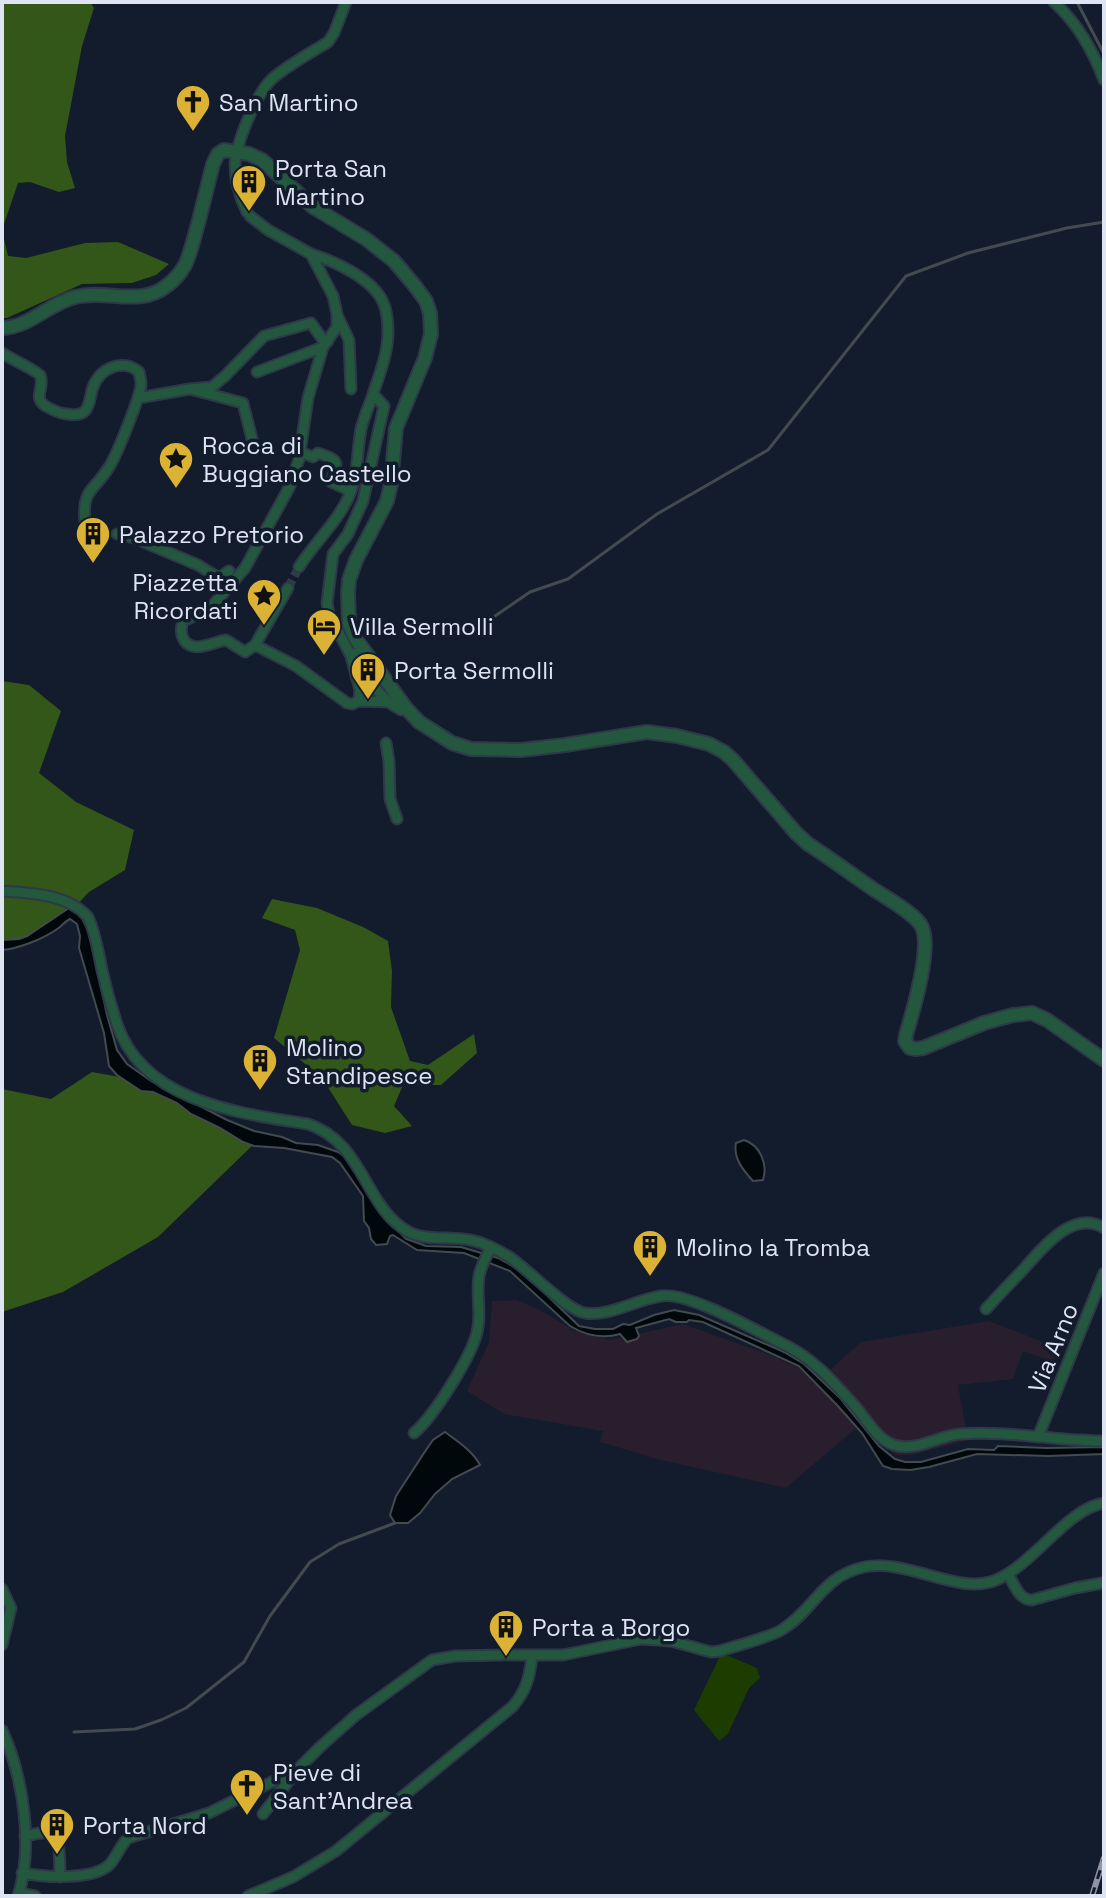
<svg xmlns="http://www.w3.org/2000/svg" width="1106" height="1898" font-family="'Space Grotesk',sans-serif">
<rect width="100%" height="100%" fill="#121c2d"/>
<path fill="#291e2d" d="M517,1300L540,1310L573,1330L610,1340L683,1324L765,1353L799,1368L815,1383L861,1342L989,1321L1058,1348L1054,1362L1023,1351L1013,1379L958,1385L968,1440L912,1455H895L862,1423L786,1488L661,1460L600,1442L603,1431L504,1414L467,1391L489,1342L492,1301Z"/>
<path fill="#1c3c00" d="M720,1656H729L757,1668L760,1678L749,1688L728,1734L719,1741L694,1710Z"/>
<path fill="#335619" d="M2,2H90L94,8L82,46L65,136L67,162L75,188L59,192L30,182L18,183L2,230L8,256L26,258L85,243L118,242L169,264L156,275L132,283L82,284L7,318H2Z
M2,681L29,685L61,711L39,773L76,802L134,830L125,870L89,892L74,908H69L27,936L19,939L2,940Z
M272,899L317,908L363,927L388,941L392,971L391,1007L410,1061L428,1065L474,1034L477,1053L441,1085H403L394,1106L412,1126L385,1133L352,1125L322,1078L274,1038L300,950L295,930L262,918Z
M92,1072L142,1081L257,1141L158,1237L63,1292L2,1312V1089L51,1099Z"/>
<path fill="#01080b" stroke="#434a50" stroke-width="2" d="M69,908H74L79,913L89,932L107,1015L117,1050L127,1064L151,1081L227,1120L254,1131L282,1137L296,1143L318,1145L338,1152L345,1157L383,1215L406,1239L426,1246L461,1247L498,1258L516,1268L532,1281L579,1326L595,1329H613L623,1324L630,1325L654,1315L674,1310L699,1315L784,1352L804,1364L840,1398L879,1446L895,1459L905,1462H921L968,1449L994,1450L998,1446L1046,1448L1104,1447V1454L1048,1456L977,1454L929,1467L910,1470L892,1469L883,1466L862,1433L837,1405L799,1366L703,1322L689,1320L687,1322H676L669,1319L636,1328L639,1336L637,1339L627,1342L620,1334C603,1339 585,1335 570,1326L510,1271L464,1253L417,1250L393,1235L390,1236L387,1244L376,1245L371,1239L369,1228L364,1221L363,1196L340,1163L332,1157L284,1148L254,1146L243,1142L220,1128L191,1114L177,1103L153,1092L141,1091L117,1075L109,1066L104,1033L79,948L80,936L77,924L70,919C66,921 63,924 60,927C46,938 18,949 2,950V940L19,939L27,936Z
M744,1140C760,1145 768,1164 763,1180L753,1181C743,1170 733,1158 736,1143Z
M445,1432C457,1441 473,1451 480,1465L452,1479L435,1494L420,1513L408,1523H395L390,1515L396,1496L426,1450L433,1440Z"/>
<g fill="none" stroke-linecap="round" stroke-linejoin="round">
<path stroke="#434a50" stroke-width="3" d="M1077,2L1104,54
M495,616L530,592L568,579L657,514L768,450L906,276L968,253L1067,228L1104,222
M74,1732L135,1729L161,1720L186,1708L244,1662L270,1616L310,1562L339,1544L395,1523"/>
<path stroke="#313a4a" stroke-width="9" stroke-dasharray="9 4.5" stroke-linecap="butt" d="M288,588L299,567"/>
<defs>
<path id="minor" d="M1054,2C1078,24 1092,49 1104,80
M247,212C240,198 235,181 235,164C236,143 256,95 271,80C284,67 312,52 328,42L334,33L346,2
M250,216L268,230L311,254L333,296L337,314V327L323,347L308,398L299,459L290,486L245,568L214,604L205,611L183,621C181,628 180,633 184,640C193,654 213,642 226,640L245,652L255,645L288,588
M311,254C334,261 372,278 383,302C388,313 389,332 387,345C385,362 378,378 373,394L384,406L363,501L348,534L333,554L327,603L329,614L351,656L360,690L359,701
M338,317L349,340L351,389
M2,353C8,357 38,372 40,375C46,388 30,399 49,408C55,411 61,414 67,414C73,415 81,415 85,411C91,404 90,394 93,387C100,368 123,358 139,372C140,376 141,380 141,384C141,395 116,457 109,467C93,493 82,488 85,522
M257,372L323,347
M190,389L212,387L225,376L264,336L311,323L323,340L328,341
M138,398L190,389L243,403L252,439
M300,452L313,457L318,453L329,457L334,460L336,464L331,482L350,491
M117,534L134,538L198,565L219,578L229,571
M299,567C314,543 337,523 349,496C358,476 357,451 361,429C364,417 369,406 373,394
M255,645L296,666L347,703L352,704L359,701L387,702
M356,653C364,676 380,699 401,710L406,708
M386,743L389,761L390,799L397,819
M2,891C31,893 68,894 88,917C96,934 98,952 102,970C106,988 111,1006 117,1024C143,1102 238,1113 308,1124C365,1143 364,1208 409,1232C425,1240 446,1237 463,1239C479,1240 494,1248 508,1256C527,1268 567,1311 585,1313C609,1317 638,1299 661,1296C688,1291 762,1334 789,1347C816,1361 836,1385 856,1407C866,1419 878,1440 894,1445C915,1452 939,1436 959,1434C1007,1430 1056,1441 1104,1441
M986,1309C997,1297 1009,1284 1021,1272C1040,1251 1072,1208 1104,1228
M414,1433C434,1416 475,1352 478,1327C481,1310 476,1293 479,1276C481,1266 486,1257 491,1247
M1038,1437L1104,1273
M1008,1574C1014,1584 1019,1600 1032,1600L1075,1588L1102,1583
M2,1589L11,1608L2,1645
M509,1655H563L641,1639L671,1641L711,1652L720,1651C737,1645 770,1638 783,1629C815,1609 822,1576 864,1567C907,1558 959,1596 996,1580C1034,1564 1068,1508 1104,1503
M2,1730C23,1776 34,1846 18,1896
M263,1814L298,1769L320,1747L356,1715L432,1660L455,1656L502,1655
M25,1836C32,1835 40,1832 47,1833C63,1835 59,1865 60,1877
M22,1873C43,1877 94,1881 110,1864C117,1856 120,1846 128,1838L209,1813L298,1769
M19,1893L35,1896
M248,1896L293,1877L336,1851L512,1707C526,1692 530,1676 532,1656"/>
<path id="tertiary" d="M2,328C30,327 48,304 75,297C97,291 120,299 142,296C160,294 176,281 185,265C191,253 194,237 198,224C203,204 208,184 213,164L218,154L224,150L249,154L262,160L313,207L366,239L394,261L415,286L426,301L430,313L431,334L425,358L396,428L391,484L387,501L356,560L349,580L348,593L349,624L355,638L406,708L419,722L452,743L471,749L521,750L565,745L647,732L677,736L709,744L724,752L733,760L796,833L808,844C830,858 851,874 873,889C885,897 916,914 922,927C932,949 913,1011 906,1035L905,1041L910,1048L915,1049L923,1048L984,1023L1013,1015L1032,1013L1047,1020L1104,1060"/>
</defs>
<use href="#minor" stroke="#2f3848" stroke-width="13"/>
<use href="#tertiary" stroke="#2f3848" stroke-width="16"/>
<use href="#minor" stroke="#23583f" stroke-width="9"/>
<use href="#tertiary" stroke="#23583f" stroke-width="12"/>
<defs>
<path id="rail" d="M1092,1896L1104,1858"/>
</defs>
<use href="#rail" stroke="#8e95a4" stroke-width="6"/>
<use href="#rail" stroke="#121c2d" stroke-width="3" stroke-dasharray="9" stroke-linecap="butt"/>
</g>
<defs>
<symbol id="church-pin" viewBox="-11 -11 22 30"><path d="M0 17L-7.5 6A9.5 9.5 0 1 1 7.5 6Z" fill="#dbb233" stroke="#121c2d"/><path d="M-1.2-6h2.4v3.5h3.3v2.4h-3.3V6h-2.4V-.1h-3.3v-2.4h3.3Z" fill="#111"/></symbol>
<symbol id="building-pin" viewBox="-11 -11 22 30"><path d="M0 17L-7.5 6A9.5 9.5 0 1 1 7.5 6Z" fill="#dbb233" stroke="#121c2d"/><path d="M-4-6H4V6H1V3H-1V6H-4ZM-2.5-4.3h1.7v1.8h-1.7ZM.8-4.3h1.7v1.8H.8ZM-2.5-1h1.7V.8h-1.7ZM.8-1h1.7V.8H.8Z" fill="#111"/></symbol>
<symbol id="sight-pin" viewBox="-11 -11 22 30"><path d="M0 17L-7.5 6A9.5 9.5 0 1 1 7.5 6Z" fill="#dbb233" stroke="#121c2d"/><path d="M0-6L1.8-2.2L6-1.7L2.9 1.2L3.7 5.4L0 3.3L-3.7 5.4L-2.9 1.2L-6-1.7L-1.8-2.2Z" fill="#111"/></symbol>
<symbol id="hotel-pin" viewBox="-11 -11 22 30"><path d="M0 17L-7.5 6A9.5 9.5 0 1 1 7.5 6Z" fill="#dbb233" stroke="#121c2d"/><path d="M-6-4.5h1.5V1H6V5H4.5V3h-9V5H-6ZM-4 0a1.8 1.8 0 1 1 3.6 0ZM.5 0V-2.5h3Q6-2.5 6 0Z" fill="#111"/></symbol>
</defs>
<g fill-rule="evenodd">
<use href="#church-pin" x="173" y="82" width="40" height="54"/>
<use href="#building-pin" x="229" y="162" width="40" height="54"/>
<use href="#sight-pin" x="156" y="439" width="40" height="54"/>
<use href="#building-pin" x="73" y="514" width="40" height="54"/>
<use href="#sight-pin" x="244" y="576" width="40" height="54"/>
<use href="#hotel-pin" x="304" y="606" width="40" height="54"/>
<use href="#building-pin" x="348" y="650" width="40" height="54"/>
<use href="#building-pin" x="240" y="1041" width="40" height="54"/>
<use href="#building-pin" x="630" y="1227" width="40" height="54"/>
<use href="#building-pin" x="486" y="1607" width="40" height="54"/>
<use href="#church-pin" x="227" y="1766" width="40" height="54"/>
<use href="#building-pin" x="37" y="1805" width="40" height="54"/>
</g>
<g text-anchor="middle" dominant-baseline="central" stroke-width="7" stroke-linejoin="round" paint-order="stroke">
<g font-size="24" fill="#dee4f1" stroke="#121c2d" text-anchor="start">
<text x="219" y="102">San Martino</text>
<text x="275" y="168">Porta San<tspan x="275" dy="28">Martino</tspan></text>
<text x="202" y="445">Rocca di<tspan x="202" dy="28">Buggiano Castello</tspan></text>
<text x="119" y="534">Palazzo Pretorio</text>
<text x="238" y="582" text-anchor="end">Piazzetta<tspan x="238" dy="28">Ricordati</tspan></text>
<text x="350" y="626">Villa Sermolli</text>
<text x="394" y="670">Porta Sermolli</text>
<text x="286" y="1047">Molino<tspan x="286" dy="28">Standipesce</tspan></text>
<text x="676" y="1247">Molino la Tromba</text>
<text x="532" y="1627">Porta a Borgo</text>
<text x="273" y="1772">Pieve di<tspan x="273" dy="28">Sant'Andrea</tspan></text>
<text x="83" y="1825">Porta Nord</text>
</g>
<g font-size="24" fill="#dee4f1" stroke="#121c2d">
<text transform="translate(1053 1348) rotate(-68)">Via Arno</text>
</g>
</g>
<rect width="1106" height="1898" fill="none" stroke="#dee4f1" stroke-width="8"/>
</svg>
